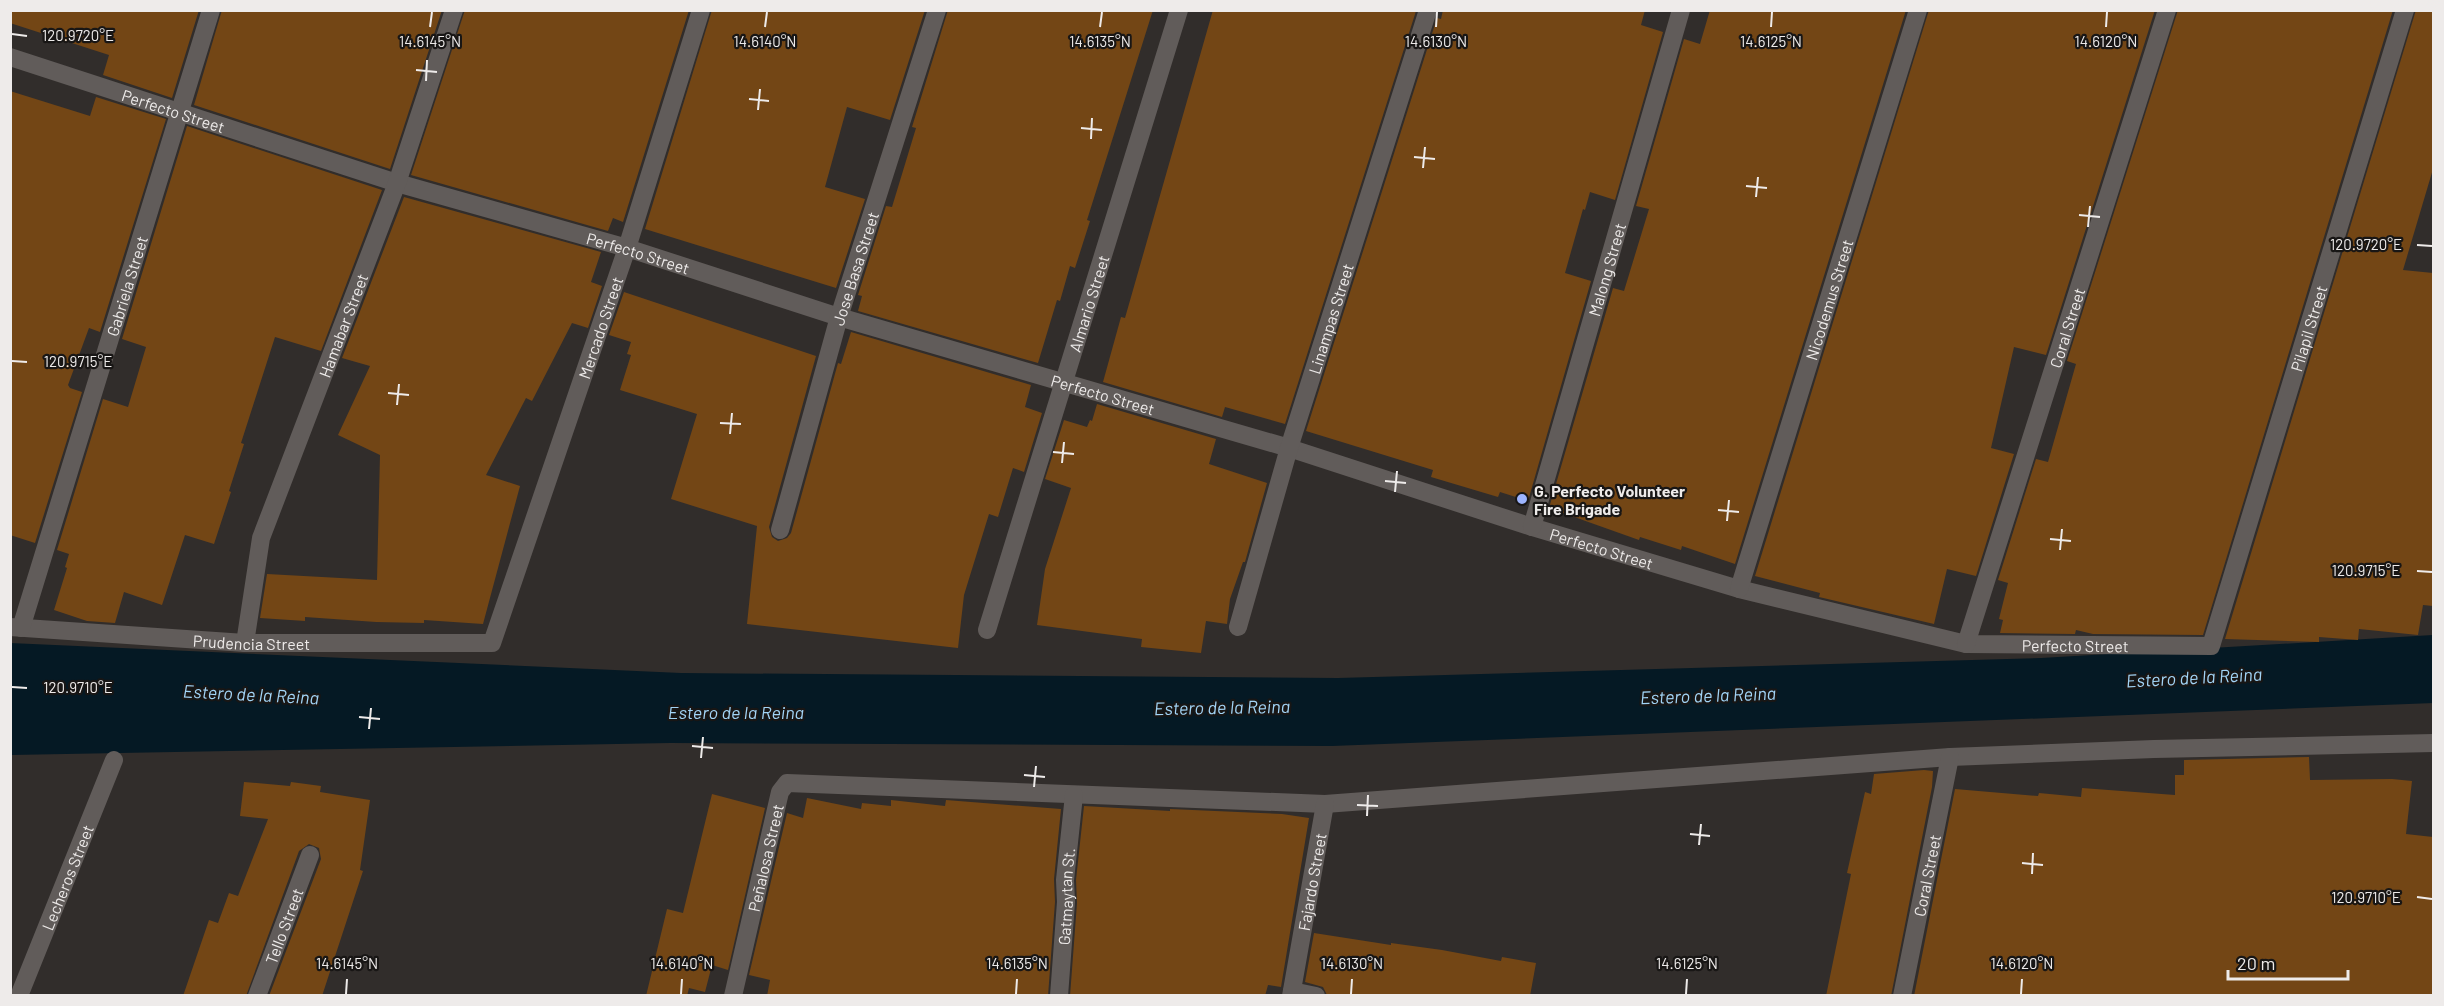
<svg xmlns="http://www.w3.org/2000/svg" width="2444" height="1006" font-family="Barlow,sans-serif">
<rect width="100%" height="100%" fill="#312d2b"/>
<path fill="#051924" d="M2433,635L2434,703L1332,746L670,743L11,755L10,643L681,673L1338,678L2041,658Z"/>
<path fill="#734615" d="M10,10H199L172,98L103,75L109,55L10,23Z
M222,10H442L390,169L194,105Z
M465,10H689L623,222L613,218L608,231L411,175Z
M712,10H925L890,120L847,107L825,187L865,199L836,288L645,229Z
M948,10H1153L1087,220L1090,221L1075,268L1070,266L1060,301L1057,300L1038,363L858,311L862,296L858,295L886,206L892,207L916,128L912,127Z
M1213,10L1416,11L1285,424L1225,407L1222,417L1103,382L1121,317L1125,318Z
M1443,10H1645L1641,25L1663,32L1615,200L1590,192L1585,210L1583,209L1565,273L1591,281L1528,501L1500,492L1498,497L1431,477L1433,470L1306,431L1437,18L1441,19Z
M1710,10H1906L1735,564L1682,546L1681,550L1640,537L1639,540L1549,508L1613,288L1624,291L1649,209L1636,206L1684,39L1700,44Z
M1929,10H2155L2046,355L2014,347L1991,448L2014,454L1976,576L1947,569L1934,624L1819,597L1820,593L1755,576Z
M2178,10H2393L2203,635L2093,634L2076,630L2075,634L2000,633L2003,620L1999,619L2008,583L1998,580L2036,459L2048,462L2076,364L2067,361Z
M2416,10H2433V169L2403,270L2433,273V606L2423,605L2418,635L2359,629L2358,640L2319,637V642L2225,639Z
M10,91L90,116L96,97L166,119L100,332L89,328L68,385L70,388L82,392L35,543L10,535Z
M187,126L382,190L321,351L275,337L241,443L244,444L229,491L231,492L214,544L185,535L162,605L124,592L115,623L87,621L54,610L67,568L65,567L69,554L57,550L103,399L128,407L146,347L122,339Z
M404,197L601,252L591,282L602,286L588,328L572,323L532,401L526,398L486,475L520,486L483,624L424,620V623L376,622L305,617V621L260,618L267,574L377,580L380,455L338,435L370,366L342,358Z
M624,292L816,356L769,527L772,537L778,541L787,538L791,533L838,363L841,364L851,332L1031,385L1025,407L1042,413L1024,472L1013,468L998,517L989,514L964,595L958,648L747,624L757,526L671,499L697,414L620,390L631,355L627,354L631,342L609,335Z
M1097,404L1216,439L1209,464L1267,483L1245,562H1243L1230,599L1227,624L1206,621L1201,653L1141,647L1142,639L1037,625L1045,569L1071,488L1045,479L1064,420L1087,427L1090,420L1092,421Z
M2309,757L2310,780L2392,779L2412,781L2406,834L2433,837V996H1914L1955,789L2038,796L2039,793L2081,797L2082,788L2175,795V775H2184V760Z
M1924,770L1933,771L1932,787L1891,996H1826L1851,874L1847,873L1865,792L1871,794L1874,774Z
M244,782L290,786L291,782L321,786L320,792L370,800L360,870L363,871L322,996H269L321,859L319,848L309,844L299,851L246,996H183L209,920L218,923L229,893L238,896L268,819L240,816Z
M712,794L765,808L728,970L712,965L705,992L689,988L687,996H646L667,909L683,913Z
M807,798L861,809L862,803L891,806V800L945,806L946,800L1061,809L1054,879L1055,902L1048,996H767L770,980L749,975L787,813L803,818Z
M1084,806L1170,811V809L1282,814L1309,818L1281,987L1268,985L1265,996H1070L1077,903L1076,880Z
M1314,933L1391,945V943L1442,950L1501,961L1502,957L1536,963L1530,996L1327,995L1323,987L1305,982Z"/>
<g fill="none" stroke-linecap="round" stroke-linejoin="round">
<g stroke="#615c5a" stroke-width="18">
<path id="s1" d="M10,57L397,183L627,248L839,317L1289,448L1532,527L1739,589L1966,644L2211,646L2405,10"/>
<path id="s2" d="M1532,527L1681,10"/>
<path id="s3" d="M780,530L839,317L937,10"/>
<path id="s4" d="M1739,589L1918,10"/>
<path id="s5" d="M10,627L245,643H492L627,248L701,10"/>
<path id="s6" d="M1238,627L1289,448L1428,10"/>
<path id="s7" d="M21,628L211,10"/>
<path id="s8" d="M987,630L1179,10"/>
<path id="s9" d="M245,643L261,538L397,183L454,10"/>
<path id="s10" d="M1966,644L2167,10"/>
<path d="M1292,991L1316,996"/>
<path id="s11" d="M19,996L114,760"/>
<path id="s12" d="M257,996L310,855"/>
<path id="s13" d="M733,996L780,792L787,783L1325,804L1950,757L2154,749L2434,743"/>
<path id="s14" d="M1059,996L1066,902L1065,880L1074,795"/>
<path id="s15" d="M1291,996L1325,804"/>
<path id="s16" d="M1902,996L1950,757"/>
</g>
</g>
<path fill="none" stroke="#eeebea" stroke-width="2" d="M430,27L432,12M765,27L767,12M1100,27L1102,12M1436,27L1437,12M1771,27L1772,12M2106,27L2107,12M12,34L27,36M416,70L437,72M426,81L427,60M749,99L769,101M758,110L760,89M1081,128L1102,130M1091,139L1092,118M1414,157L1435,159M1423,168L1425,147M1746,186L1767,188M1756,197L1758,177M2079,215L2100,217M2088,227L2090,206M2417,245L2432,246M12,361L27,362M388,393L409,395M397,405L399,384M720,423L741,424M730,434L732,413M1053,452L1074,454M1062,463L1064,442M1385,481L1406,483M1395,492L1397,471M1718,510L1739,512M1727,521L1729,500M2050,539L2071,541M2060,550L2062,529M2417,571L2432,572M12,687L27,688M359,717L380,719M369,729L371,708M692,746L713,748M701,758L703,737M1024,775L1045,777M1034,787L1036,766M1357,805L1378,806M1367,816L1368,795M1690,834L1710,836M1699,845L1701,824M2022,863L2043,865M2032,874L2033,853M2417,897L2432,899M346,994L347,979M681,994L682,979M1016,994L1017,979M1351,994L1352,979M1686,994L1687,979M2021,994L2022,979"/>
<circle fill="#9db4fd" stroke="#181615" stroke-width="2" cx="1522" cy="499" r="6"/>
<g text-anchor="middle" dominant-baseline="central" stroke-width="4.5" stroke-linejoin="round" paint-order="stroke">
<g font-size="16" fill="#eeebea" stroke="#181615">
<text stroke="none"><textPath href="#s1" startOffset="172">Perfecto Street</textPath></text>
<text stroke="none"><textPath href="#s1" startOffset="658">Perfecto Street</textPath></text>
<text stroke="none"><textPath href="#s3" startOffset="272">Jose Basa Street</textPath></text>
<text stroke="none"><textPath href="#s2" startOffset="268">Malong Street</textPath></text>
<text stroke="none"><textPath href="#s7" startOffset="358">Gabriela Street</textPath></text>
<text stroke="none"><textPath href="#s4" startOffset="303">Nicodemus Street</textPath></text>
<text stroke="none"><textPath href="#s8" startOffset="342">Almario Street</textPath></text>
<text stroke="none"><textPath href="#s6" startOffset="322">Linampas Street</textPath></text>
<text stroke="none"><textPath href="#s9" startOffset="334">Hamabar Street</textPath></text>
<text stroke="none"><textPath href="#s10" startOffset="332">Coral Street</textPath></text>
<text stroke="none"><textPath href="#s5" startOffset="816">Mercado Street</textPath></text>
<text stroke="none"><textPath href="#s1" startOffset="2620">Pilapil Street</textPath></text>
<text stroke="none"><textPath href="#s1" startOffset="1144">Perfecto Street</textPath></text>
<text stroke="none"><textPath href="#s1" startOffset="1666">Perfecto Street</textPath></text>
<text stroke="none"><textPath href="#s5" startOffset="242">Prudencia Street</textPath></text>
<text stroke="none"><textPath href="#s1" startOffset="2152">Perfecto Street</textPath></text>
<text stroke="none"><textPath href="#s13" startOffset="142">Peñalosa Street</textPath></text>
<text stroke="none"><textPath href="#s16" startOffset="123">Coral Street</textPath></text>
<text stroke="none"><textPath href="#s11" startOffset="128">Lecheros Street</textPath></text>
<text stroke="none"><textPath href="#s15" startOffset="116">Fajardo Street</textPath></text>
<text stroke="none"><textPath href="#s14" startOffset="100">Gatmaytan St.</textPath></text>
<text stroke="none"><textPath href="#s12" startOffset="75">Tello Street</textPath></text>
</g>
<g font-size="16" font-weight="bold" fill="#eeebea" stroke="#181615" text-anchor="start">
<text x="1534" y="490">G. Perfecto Volunteer<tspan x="1534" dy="18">Fire Brigade</tspan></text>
</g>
<g font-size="18" font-style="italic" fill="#a2d4f6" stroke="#181615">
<text transform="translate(2194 677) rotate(-3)">Estero de la Reina</text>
<text transform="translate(251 694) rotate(3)">Estero de la Reina</text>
<text transform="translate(1708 695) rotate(-2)">Estero de la Reina</text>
<text transform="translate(1222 707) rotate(-1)">Estero de la Reina</text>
<text x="736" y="712">Estero de la Reina</text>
</g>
</g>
<g font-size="15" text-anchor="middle" fill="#eeebea" stroke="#181615" stroke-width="4.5" stroke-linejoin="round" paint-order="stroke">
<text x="78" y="41">120.9720°E</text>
<text x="430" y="47">14.6145°N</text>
<text x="765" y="47">14.6140°N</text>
<text x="1100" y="47">14.6135°N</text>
<text x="1436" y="47">14.6130°N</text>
<text x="1771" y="47">14.6125°N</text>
<text x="2106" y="47">14.6120°N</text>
<text x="2366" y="250">120.9720°E</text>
<text x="78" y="367">120.9715°E</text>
<text x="2366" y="576">120.9715°E</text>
<text x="78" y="693">120.9710°E</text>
<text x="2366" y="903">120.9710°E</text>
<text x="347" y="969">14.6145°N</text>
<text x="682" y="969">14.6140°N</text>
<text x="1017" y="969">14.6135°N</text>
<text x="1352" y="969">14.6130°N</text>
<text x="1687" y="969">14.6125°N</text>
<text x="2022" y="969">14.6120°N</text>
</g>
<rect width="2444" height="1006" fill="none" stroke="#eeebea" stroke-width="24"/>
<path d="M2228 970v9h120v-9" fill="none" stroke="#eeebea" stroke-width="3"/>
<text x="2237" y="970" font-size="18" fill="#eeebea" stroke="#181615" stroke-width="4.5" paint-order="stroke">20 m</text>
</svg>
